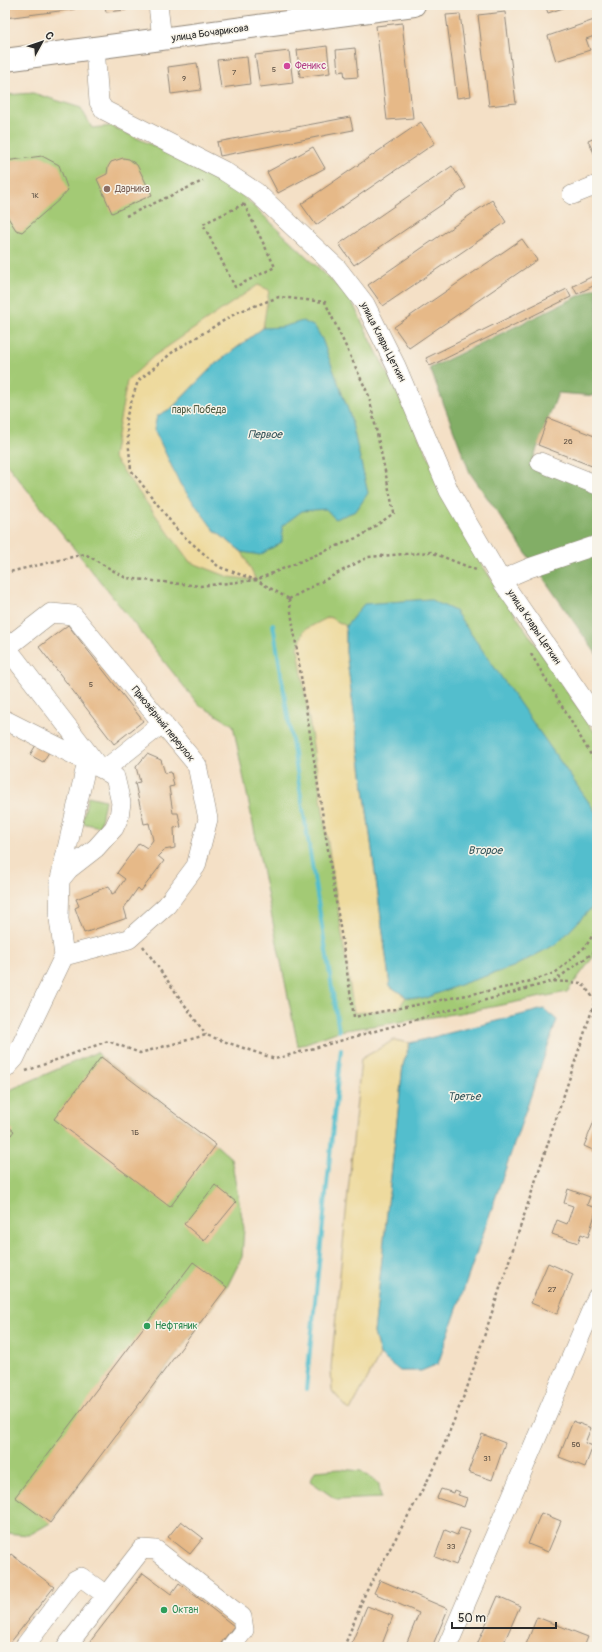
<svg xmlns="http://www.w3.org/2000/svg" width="602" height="1652" font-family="Pangolin,sans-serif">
<rect width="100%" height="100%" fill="#f7f3e8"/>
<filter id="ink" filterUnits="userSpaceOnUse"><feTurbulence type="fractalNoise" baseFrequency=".025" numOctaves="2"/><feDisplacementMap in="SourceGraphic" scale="8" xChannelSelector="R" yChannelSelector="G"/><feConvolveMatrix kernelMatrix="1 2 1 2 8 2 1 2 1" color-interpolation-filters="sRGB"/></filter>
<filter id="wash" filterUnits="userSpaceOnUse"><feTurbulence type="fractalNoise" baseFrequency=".012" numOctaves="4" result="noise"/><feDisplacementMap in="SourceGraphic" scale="16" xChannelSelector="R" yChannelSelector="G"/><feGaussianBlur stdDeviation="0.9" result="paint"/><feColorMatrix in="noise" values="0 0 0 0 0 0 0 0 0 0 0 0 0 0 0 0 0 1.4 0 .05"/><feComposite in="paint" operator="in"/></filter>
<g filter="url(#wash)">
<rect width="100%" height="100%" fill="#f4e0c6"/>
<path fill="#a3ca75" stroke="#677a50" d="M33,93L81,108L92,128L111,126L204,169L242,195L350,298L482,565L597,736V952L567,992L466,1012L339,1031L298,1046L233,725L198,704L5,462V95Z
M88,796L105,800L100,827L82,823Z
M97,1052L101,1057L216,1145L231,1158L244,1228L242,1257L227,1287L50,1523L29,1535L5,1533V1092Z
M340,1469L361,1471L379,1484L381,1498L337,1500L310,1481L315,1471Z"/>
<path fill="#82ae66" stroke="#566c48" d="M597,287V396L558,393L533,459L597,484V655L470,473L430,368Z"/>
<path fill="#eeda9e" stroke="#8c8264" d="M258,285L269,290L263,328L214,365L172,408L157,416L214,530L242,552L256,580L229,577L190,562L113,457L127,381L154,356Z
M329,617L346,626V652L390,986L406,997L398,1009L354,1013L298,648L304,630Z
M394,1040L410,1043L403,1065L374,1333L380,1355L350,1411L332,1391L331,1367L361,1059Z"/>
<path fill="#53becd" stroke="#3f747c" d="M303,321L315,327L322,339L350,415L368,493L356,511L335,519L326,509L302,511L282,526V542L260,555L242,552L214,530L180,484L154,429L157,416L172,408L214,365L263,328L282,327Z
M429,599L455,611L597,814V902L558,943L513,967L465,983L423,999L406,997L390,986L346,652V626L364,604Z
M544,1009L557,1020L438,1364L421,1371H400L380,1355L374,1333L403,1065L410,1043Z"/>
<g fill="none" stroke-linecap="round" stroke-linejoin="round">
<path stroke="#53becd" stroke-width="4" d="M273,624L339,1031
M306,1389L341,1049"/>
</g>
<g id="blocks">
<path fill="#e6b988" d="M5,5H74L75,9L5,18Z
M105,5H126V10L106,12Z
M545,5H572L548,13Z
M505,12L516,103L489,106L478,15Z
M460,14L471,96L457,98L446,15Z
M597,19V35L586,39L590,50L556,61L548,36Z
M402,23L413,118L387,120L376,26Z
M327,46L330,73L300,77L297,50Z
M355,48L358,77L345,78L344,71L338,72L336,50Z
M289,51L293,83L260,87L255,55Z
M247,57L250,84L221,88L217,60Z
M197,63L201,90L171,94L168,67Z
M350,117L353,130L220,156L217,142Z
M421,122L435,143L316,225L301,204Z
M597,137V159L588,141Z
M313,147L325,168L278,193L267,172Z
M42,156L59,165L68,190L60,199L22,232L16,230L5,213V161Z
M123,158L129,159L137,165L152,195L112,213L97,179L107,174L108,167L111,162Z
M452,166L466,188L354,265L339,244Z
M492,200L506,222L383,306L368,285Z
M522,239L537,260L409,348L394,327Z
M597,274V284L577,294L573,286Z
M567,289L571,297L430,366L426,358Z
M548,418L597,437V468L538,445Z
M68,625L143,721L114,744L39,647Z
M36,745L49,752L43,762L30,755Z
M147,754L161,760L165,773L171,772L174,786L169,787L173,813H178L181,827L174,828L175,848L164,850L158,856L164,861L141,891L138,888L124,908L127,918L84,933L75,908L79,906L76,899L109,886L112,894L116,892L125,879L117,873L139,843L147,848L153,840L149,823L144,824L135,783L140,782L136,767Z
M101,1057L216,1145L170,1207L54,1119Z
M597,1114V1152L584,1146Z
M5,1124L14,1131L5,1143Z
M215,1185L236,1202L204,1241L184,1224Z
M568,1189L590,1197L587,1205L597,1208L588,1237L581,1234L578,1243L552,1234L557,1220L567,1224L573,1206L564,1203Z
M193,1262L227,1287L50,1523L15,1497Z
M548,1263L573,1274L557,1314L531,1303Z
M573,1421L591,1428L585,1443L593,1446L585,1467L559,1457Z
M482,1434L505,1443L492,1480L468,1472Z
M441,1489L454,1493L455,1490L460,1492L458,1495L467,1498L464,1507L437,1498Z
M541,1513L561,1521L548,1552L528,1544Z
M181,1521L203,1538L190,1554L168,1537Z
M460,1528L470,1531L456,1565L435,1557L445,1530L457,1535Z
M11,1554L54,1587L7,1647H5V1561Z
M143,1573L171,1594L179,1583L234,1626L218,1647H86Z
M380,1580L448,1609L432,1647H405L419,1613L374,1593Z
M498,1596L520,1606L502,1647H476Z
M367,1606L393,1616L381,1647H350Z
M537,1617L588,1637L584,1647H525Z"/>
</g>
</g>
<g filter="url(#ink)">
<use href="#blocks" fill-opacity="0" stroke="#908678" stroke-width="1"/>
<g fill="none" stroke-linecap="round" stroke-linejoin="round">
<defs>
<path id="minor" d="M158,5L162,39
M95,48L99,102L104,110L224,171L256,192L338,269L365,304L396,366L449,491L501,580L597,719
M572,195L597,185
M540,462L597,485
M501,580L529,568L597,545
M7,648L98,766L115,777L121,803L119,817L114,828L96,848L69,869L60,880L59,919L64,956
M5,649L51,613L73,615L197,765L208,819L196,866L167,905L129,939L64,956L15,1058L5,1069
M5,720L104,770L163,723
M60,879L87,762
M24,1647L75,1580L81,1577L106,1595
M66,1647L142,1549L156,1550L242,1617L244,1630L231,1647
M447,1647L597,1297"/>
<path id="major" d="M5,60L414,5"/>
</defs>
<use href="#minor" stroke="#908678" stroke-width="20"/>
<use href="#major" stroke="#908678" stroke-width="24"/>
<path stroke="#908678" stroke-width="2.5" stroke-dasharray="3 3" stroke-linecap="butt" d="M244,204L275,267L235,287L203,224Z
M126,216L203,181
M5,573L85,554L126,578L200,586L256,580L361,536L394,513L369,396L325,302L279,297L238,312L174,351L138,381L126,418L131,470L178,531L219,567L256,580L289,599
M289,599L354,1017L518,985L555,973L586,946L597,928
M289,599L368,557L431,552L476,570
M531,654L597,765
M143,946L206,1035
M554,981L582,983L595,1000
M26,1071L108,1041L140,1053L206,1035L275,1059L554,981L597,950
M344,1647L365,1594L436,1465L467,1388L595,1001L597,985"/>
<use href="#minor" stroke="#fff" stroke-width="19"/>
<use href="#major" stroke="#fff" stroke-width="22"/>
</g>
</g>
<circle fill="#d1479c" stroke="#f7f3e8" stroke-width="1.5" cx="287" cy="66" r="4"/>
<circle fill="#8d6e63" stroke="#f7f3e8" stroke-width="1.5" cx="107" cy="189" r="4"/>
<g fill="#2e9e5b" stroke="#f7f3e8" stroke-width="1.5">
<circle cx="147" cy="1326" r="4"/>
<circle cx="164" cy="1610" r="4"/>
</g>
<g text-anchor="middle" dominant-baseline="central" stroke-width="3" stroke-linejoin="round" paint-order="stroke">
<g font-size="8" fill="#5a4e42">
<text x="274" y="69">5</text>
<text x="234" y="72">7</text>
<text x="184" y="78">9</text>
<text x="35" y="195">1К</text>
<text x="568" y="441">26</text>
<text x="91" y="684">5</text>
<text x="135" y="1132">1Б</text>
<text x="552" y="1289">27</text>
<text x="576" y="1444">56</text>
<text x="487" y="1458">31</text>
<text x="451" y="1546">33</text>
</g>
<g font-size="10" fill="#2b2b2b" stroke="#f7f3e8">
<text transform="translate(210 33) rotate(-8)">улица Бочарикова</text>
<text transform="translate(383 342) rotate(63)">улица Клары Цеткин</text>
<text transform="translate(534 627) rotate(56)">улица Клары Цеткин</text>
<text transform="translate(163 724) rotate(51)">Приозёрный переулок</text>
</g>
<g font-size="10" fill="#b23c85" stroke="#f7f3e8" text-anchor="start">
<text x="295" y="66">Феникс</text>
</g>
<g font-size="10" fill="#785e54" stroke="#f7f3e8" text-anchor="start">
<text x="115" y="189">Дарника</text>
</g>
<g font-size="10" fill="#4f5b41" stroke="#f7f3e8">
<text x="199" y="410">парк Победa</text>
</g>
<g font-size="10" fill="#27864d" stroke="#f7f3e8" text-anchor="start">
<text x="155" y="1326">Нефтяник</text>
<text x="172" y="1610">Октан</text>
</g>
<g font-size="11" font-style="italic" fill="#37575c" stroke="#f7f3e8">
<text x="265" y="434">Первое</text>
<text x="485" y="850">Второе</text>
<text x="464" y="1096">Третье</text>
</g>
</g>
<rect width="602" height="1652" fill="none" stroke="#f7f3e8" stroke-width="20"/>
<g transform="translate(42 42) rotate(50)" stroke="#f7f3e8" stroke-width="3" paint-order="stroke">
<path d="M0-3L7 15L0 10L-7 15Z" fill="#2b2b2b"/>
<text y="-6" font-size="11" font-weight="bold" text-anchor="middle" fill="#2b2b2b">С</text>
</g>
<path d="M452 1622v6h104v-6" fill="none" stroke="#2b2b2b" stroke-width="2"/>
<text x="458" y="1622" font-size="12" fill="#2b2b2b" stroke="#f7f3e8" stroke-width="3" paint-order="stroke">50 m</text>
</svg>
